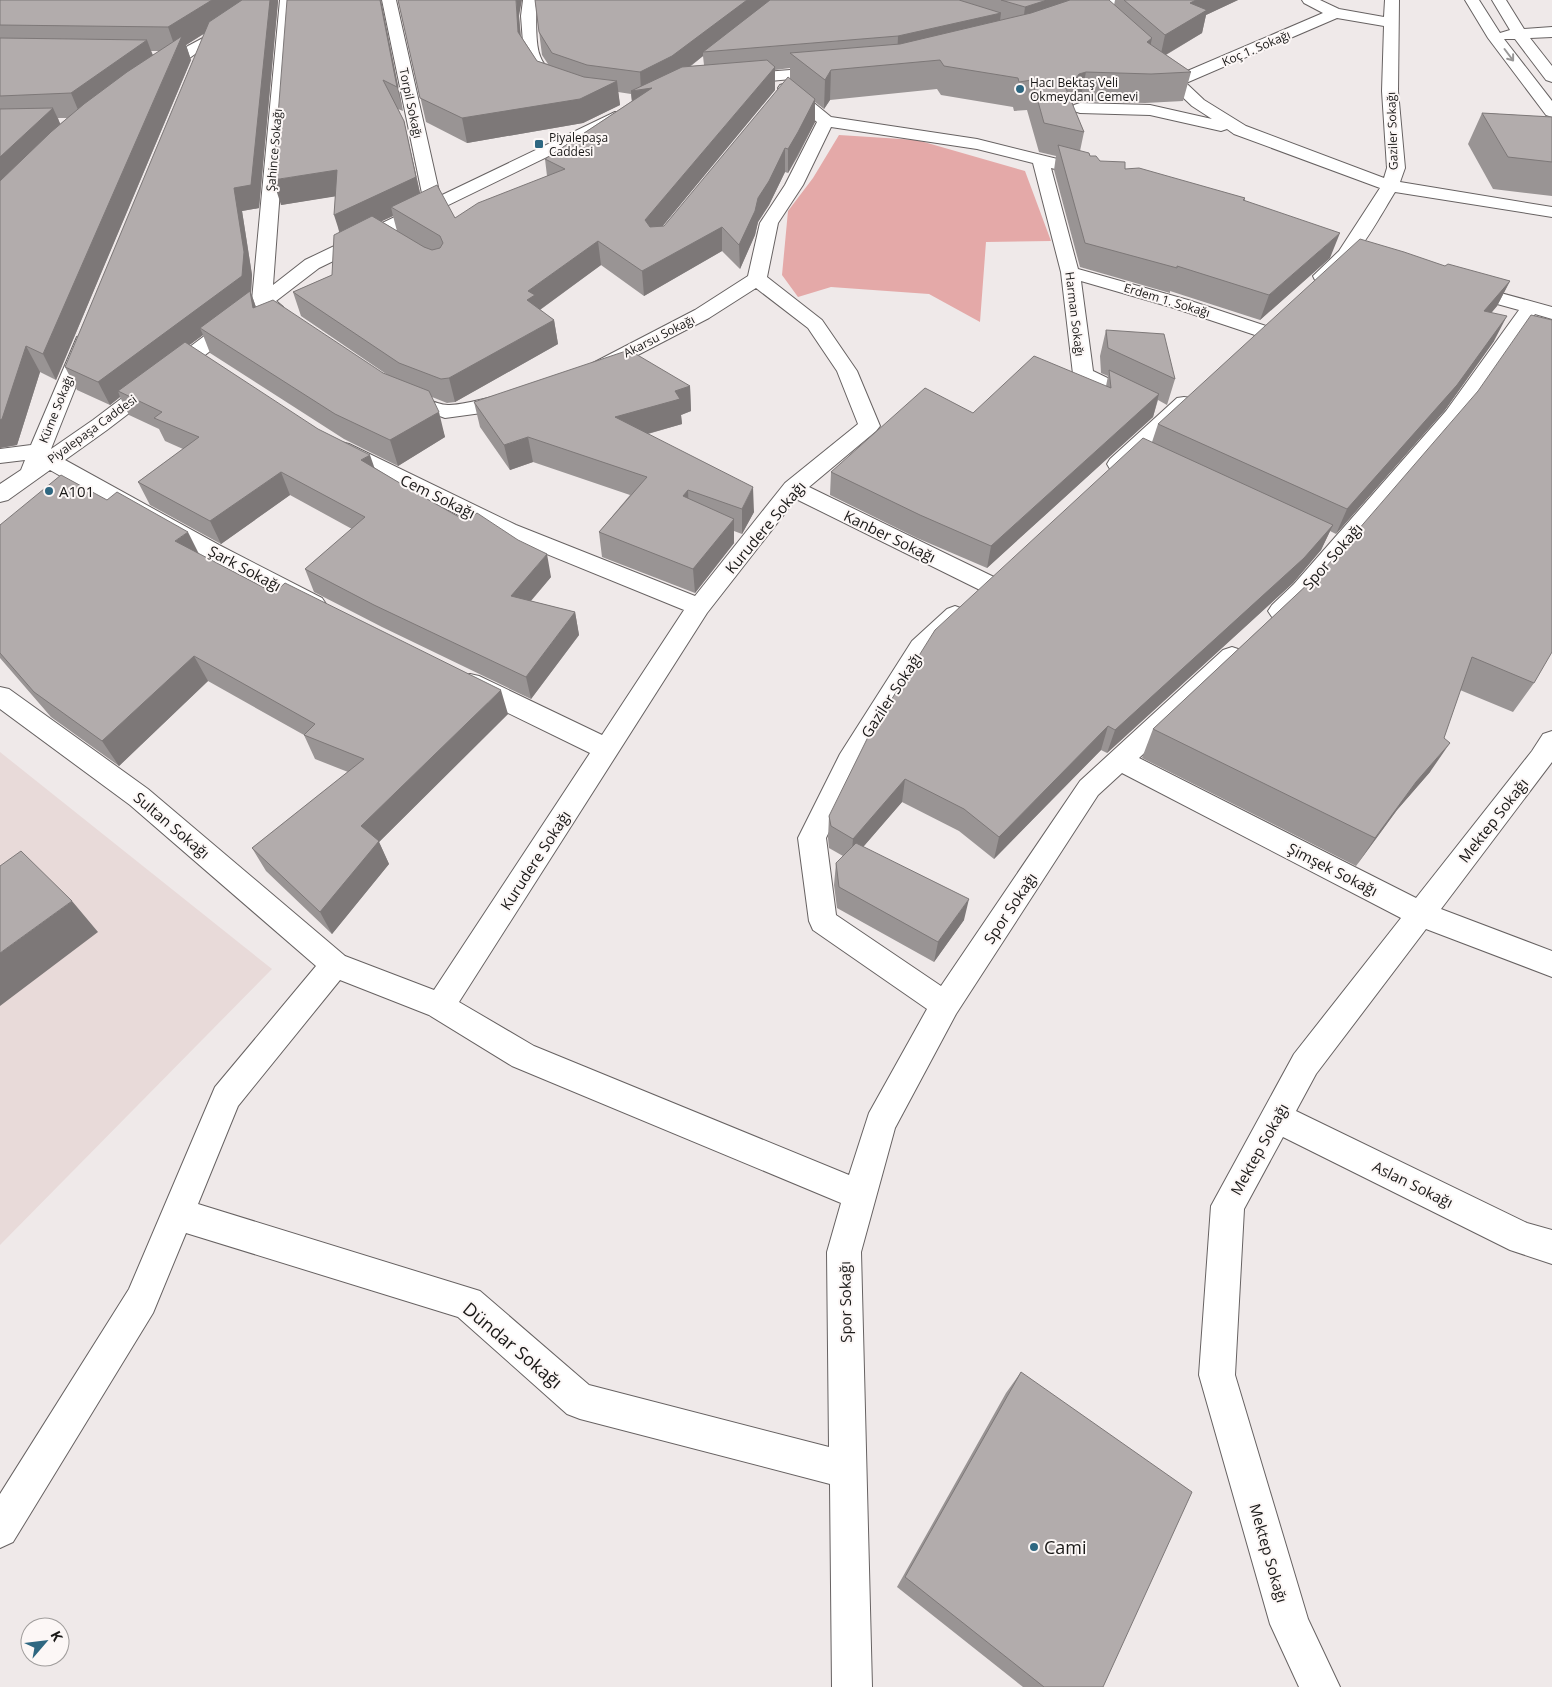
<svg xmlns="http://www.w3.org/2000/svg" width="1552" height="1687" font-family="'Open Sans',sans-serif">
<rect width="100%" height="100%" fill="#efe9e9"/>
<path fill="#e8dad9" d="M0,752L272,969L0,1245Z"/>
<path fill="#e4a9a8" d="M839,135L917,140L1025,171L1051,241L986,242L980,322L929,294L831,287L798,297L782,275L788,211L813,178Z"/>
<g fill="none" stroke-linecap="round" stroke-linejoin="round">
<defs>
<path id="minor" d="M280,0H294L273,285L305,260L424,203L382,0H396L440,196L615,112H627L629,115L627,118L319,268L276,301L283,307L280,311L273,313L264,310L107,430L65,460L219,545L322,598L326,604L322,610L314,612L306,610L203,557L50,470L8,500L0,502V484L21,470L25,460L0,463V449L31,445L77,337L84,335L91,337L94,341L51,449L93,420L252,300Z
M523,0H537C536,14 535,44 540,56C544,67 553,74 559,82L557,85L551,87L542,84L524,56L521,16Z
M1106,0H1123L1108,12L1077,21L1072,20L1070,17L1072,14L1098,6Z
M1302,0H1320L1339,9L1384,17L1385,0H1399L1398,91L1405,168L1400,182L1552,207V217L1395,192C1381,214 1344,287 1315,280L1313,276L1339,251L1380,188L1234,134L1227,129L1221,131L1150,115L1080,113L1074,111L1072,108L1074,105L1080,103L1150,105L1212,119L1192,106L1153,69L1151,66L1153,63H1165L1178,75L1323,13L1304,3ZM1337,18L1384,26L1382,91L1387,168L1384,178L1246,126L1204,100L1186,83Z
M1465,0H1479L1500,33L1510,30L1492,0H1506L1524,29L1552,27V37L1530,38L1552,66V82L1546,80L1515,39H1504L1552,101V117L1546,115L1488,38Z
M233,22L238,23L240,26L238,29L198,52L164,76H152L150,73L188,46Z
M828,67L834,69L836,72L834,75L739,84L733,82L731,79L733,76L739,74Z
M786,83L792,85L831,117L977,139L1098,169L1101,173L1098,177L1092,178L1051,168L1078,269L1188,300L1269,327L1272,331L1269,335L1262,337L1255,335L1174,308L1081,281L1093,371L1147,397L1150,402L1147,407L1140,408L1133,407L1076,378L1073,374L1061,272L1033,163L977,149L831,127L803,185L778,223L767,277L822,320L857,371L880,426L876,431L809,487L996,578L1000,584L996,590L988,592L980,590L796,499L707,613L459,1002L534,1046L849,1175L869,1113L927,1009L813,930L809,921L798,838L840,754L912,641L947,609L955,606L963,609L967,615L963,621L930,653L864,759L826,838L836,915L941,986L1080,781L1223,650L1232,647L1241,650L1244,656L1241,662L1139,758L1416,898L1532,751L1543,734L1552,731V762L1441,909L1552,951V977L1426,929L1316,1074L1296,1111L1527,1223L1552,1230V1264L1510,1250L1283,1137L1244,1209L1235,1375L1308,1619L1340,1687H1299L1270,1624L1199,1375L1211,1206L1294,1054L1401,918L1122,773L1098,795L956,1014L895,1128L861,1252L872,1687H832L830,1484L580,1419L567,1414L458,1317L186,1233L153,1313L13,1542L0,1548V1494L129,1289L215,1087L316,966L130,805L0,709V687L9,689L148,789L345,956L434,990L590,753L461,690L457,683L461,676L470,674L479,676L602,735L684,610L500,535L333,454L330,449L333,444L341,442L349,444L516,525L695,596L785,483L858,424L837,371L808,328L756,288L709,318L605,372L598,374L591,372L588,368L591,364L695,310L748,276L760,223L785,185L817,122L780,91L778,88L780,85ZM340,980L429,1015L512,1066L841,1203L827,1252L829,1447L589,1385L480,1291L198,1204L238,1106Z
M1464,283L1552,307V319L1535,314L1460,421L1310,596C1298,608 1290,622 1272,617L1268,611L1272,605L1294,584L1446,411L1519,310L1457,293L1454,289L1457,285Z
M403,390C416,393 435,405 448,405C468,406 502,391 518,395L521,400L518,405L489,412L445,418L396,400L393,396L396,392Z
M1184,397L1191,398L1194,403L1191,408L1126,469L1118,471L1110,469L1107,464L1110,459L1177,398Z"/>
</defs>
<use href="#minor" stroke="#676262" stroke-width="2"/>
<use href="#minor" fill="#fff" fill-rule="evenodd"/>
</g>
<path fill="#999494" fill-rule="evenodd" d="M0,0H278L259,208L242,211L252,275L251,293L256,307L383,373L389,376L301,316L293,292L332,275L339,232L335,196L281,205L381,0L403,111L398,109L404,121L420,193L455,218L547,176L545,159L632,101L631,94L618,92L620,105L583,123L467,143L426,122L398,0L519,16L521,36L537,61L548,64L542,55L535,0H1109L1114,5L1115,0H1238L1206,15L1202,33L1166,55L1191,72L1183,101L1145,103L1080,101L1073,103L1072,104L1084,132L1080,151L1100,161L1125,169L1245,198V201L1330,258L1260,320L1170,291V293L1080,267L1054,170L1056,156L1039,152L1027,110L1014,111L1013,107L941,95L937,89L830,100L824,109L815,102V122L798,156L788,173L785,172L769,205L758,222L755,235L740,269L722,251L644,296L601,265L540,310L554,320L558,344L455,402L447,403L432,397L445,437L398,466L344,439L210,353L203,335L189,345L375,468L551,577L531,601L575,612L579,635L531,699L382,627L314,592L305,569L352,529L290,495L221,544L150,505L138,482L183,449L165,441L159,429L129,415L120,397L110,405L77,390L65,367L205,33L186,45L191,60L56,380L40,372L17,445L0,448ZM151,51H160L153,55ZM703,56L704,65L691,66ZM790,68V79L664,226H662L775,90V70ZM58,118H67L60,124ZM393,216L397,231L381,221Z
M1482,113L1552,117V196L1493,189L1468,144Z
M1445,266L1510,281L1497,306L1491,313L1494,341L1445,410L1336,534L1330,531L1321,550L1293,583L1107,753L1101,750L994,859L959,831L902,802L863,847L964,920L934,962L837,908L834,885L836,863L843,856L829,848L828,838L829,816L1152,442L1158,424Z
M1106,330L1175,379L1167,405L1158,400L1153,417L987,568L917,538L830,495L831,472L973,413L1106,386L1108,376L1101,373L1100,356Z
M690,386L691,411L681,415L682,424L648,434L754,512L742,534L734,531V543L695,593L602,557L599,532L630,495L533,462L510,470L480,427L474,402Z
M0,525L199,554L508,714L379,842L389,864L332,934L266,871L252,848L348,772L315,759L304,735L208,681L119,766L51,717L0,658Z
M1326,567L1534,683L1513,712L1460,690L1430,772L1397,810L1356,866L1142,758L1153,729Z
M1021,1372L1103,1687H1023L897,1587L1006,1393Z"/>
<path fill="#7d7878" d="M212,0H257L186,45L191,60L56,380L43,354L176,50L168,27Z
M270,0H278V2L259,208L242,211L252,275L251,293L259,316L200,328L203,335L124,394L118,391L120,397L110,405L98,382L234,188Z
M380,0H381L403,111L397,87Z
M516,0H522L519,16L522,56L518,32Z
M747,0H778L703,52V56L673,79L633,115L631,91L641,90L640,72Z
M1047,0H1103L1022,30L1025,7Z
M1196,0H1238L1206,15L1202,33L1160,58L1165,35L1190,3Z
M1001,13L998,36L897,59L898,36Z
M1152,38L1146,67L1147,42Z
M147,40L156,64L81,117L71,93Z
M775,67V90L648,244L645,220Z
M831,70L830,100L824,109L825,80Z
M1086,72L1080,101L1073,103L1070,107L1076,78L1079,74Z
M617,81L620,105L583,123L467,143L462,118Z
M815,99V122L788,173V149Z
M53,108L64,132L0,193V157Z
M404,121L422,202L391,207L393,216L342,240L334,215Z
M785,148V172L769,205L758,222L755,235L740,269L739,245L758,198Z
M337,170L344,195L281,205L273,180Z
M722,227V251L644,296L642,271Z
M1340,233L1330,258L1260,320L1269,295Z
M598,241L601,265L538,311L527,300L528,291Z
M1510,281L1497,306L1472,336L1484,311Z
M1507,316L1494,341L1445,410L1336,534L1347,509Z
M554,320L558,344L455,402L449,378Z
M26,346L40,372L17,445L0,448V420Z
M690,386L691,411L681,415L682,424L618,442L615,417L675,391Z
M1159,394L1153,417L987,568L991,546Z
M439,412L445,437L398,466L390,440Z
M528,437L533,462L510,470L504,445Z
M370,455L378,478L361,460Z
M281,472L290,495L221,544L210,521Z
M753,487L754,512L742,534V509Z
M688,490L689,516L683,496Z
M734,519V543L695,593L693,569Z
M1333,525L1321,550L1293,583L1107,753L1115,730Z
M188,532L201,558L175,541Z
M547,554L551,577L516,618L511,596Z
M575,612L579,635L531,699L526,677Z
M194,656L208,681L119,766L102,741Z
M501,690L508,714L379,842L389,864L332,934L320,912L361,826Z
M1108,726L1101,750L994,859L999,837Z
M1450,743L1430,772L1397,810L1356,866L1375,838L1416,782Z
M905,779L902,802L851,861L853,839Z
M969,899L964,920L934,962L938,942Z
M72,901L98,932L0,1006V953Z"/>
<path fill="#b2acac" stroke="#7d7878" d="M0,0H212L168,27L0,25Z
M242,0H270L251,185L234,188L244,252L242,276L98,382L65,367L209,22Z
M287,0H380L397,87L383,80L404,121L416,177L334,215L337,170L273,180Z
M398,0H516L518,32L537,61L584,77L617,81L580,99L462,118L420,98Z
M535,0H747L672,56L640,72L587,65L552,53L539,32Z
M770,0H959L1001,13L898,36L703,52Z
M1001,0H1047L1025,7Z
M1070,0H1109L1152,38L1147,42L1191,72L1151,74L1086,72L1079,74L1076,78L1062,79L1084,132L1044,123L1032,80L1019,82L1018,78L944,66L940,60L831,70L825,80L790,53L900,44L1031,13Z
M1124,0H1196L1190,3L1207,10L1165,35Z
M182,36L43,354L26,346L2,419L0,420V181L51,132L84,104L127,72Z
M0,38L147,40L71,93L0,96Z
M767,60L775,67L645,220L650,227L664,226L788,77L815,99L798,132L788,149L785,148L769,181L758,198L755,211L739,245L722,227L642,271L598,241L528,291L535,295L527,300L554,320L449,378L441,379L399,363L293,292L332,275L334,235L372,216L424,247L432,250L440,248L443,243L440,236L391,207L437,185L455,218L478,203L565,169L545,159L652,88L631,91L682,67Z
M53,108L0,157V109Z
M1482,113L1552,117V162L1508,157Z
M1058,145L1089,153L1090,156H1096L1100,161L1125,162V169L1139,168L1245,198L1243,200L1340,233L1269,295L1177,266V268L1085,243Z
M1360,239L1404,252L1445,266L1448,264L1510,281L1484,311L1507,316L1457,385L1347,509L1158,424Z
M250,291L253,308L273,300L383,373L429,391L439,412L390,440L335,414L200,328Z
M1531,315L1552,320V652L1534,683L1472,657L1444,738L1450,743L1416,782L1375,838L1153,729L1326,567L1478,391Z
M1106,330L1164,334L1175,379L1108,348Z
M185,342L318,429L370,455L361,460L420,495L466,521L477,513L518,540L547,554L511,596L575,612L526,677L374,605L305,569L365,517L281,472L210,521L138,482L199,437L154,418L162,412L118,391Z
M629,350L690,386L675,391L680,399L615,417L753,487L742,509L688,490L683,496L734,519L693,569L599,532L647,477L528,437L504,445L474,402Z
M1034,356L1111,388L1109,370L1159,394L991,546L920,515L831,472L925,388L973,413Z
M1143,438L1333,525L1304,558L1115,730L1108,726L999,837L964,809L905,779L853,839L831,826L829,816L868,737L935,630Z
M61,475L107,500L117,492L188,532L175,541L274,593L285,583L501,690L361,826L379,841L320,912L252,848L364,759L304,735L315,724L194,656L102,741L34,692L0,653V525Z
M856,843L969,899L938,942L839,887L836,863Z
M21,851L72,901L0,953V866Z
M1021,1372L1192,1492L1103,1687H1044L905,1577Z"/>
<defs><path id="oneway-shaft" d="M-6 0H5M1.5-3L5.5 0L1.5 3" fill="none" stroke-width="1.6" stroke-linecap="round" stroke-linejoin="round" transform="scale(1.25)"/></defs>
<use stroke="#989797" href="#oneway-shaft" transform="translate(1509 55) rotate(53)"/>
<g fill="#2e6781" stroke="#fcf7f6" stroke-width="2">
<circle cx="1020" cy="89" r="5"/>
<rect x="534" y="139" width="10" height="10" rx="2.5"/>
<circle cx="49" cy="491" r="5"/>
<circle cx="1034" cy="1547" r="5"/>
</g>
<g text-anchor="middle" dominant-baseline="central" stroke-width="4" stroke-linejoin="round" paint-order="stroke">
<g font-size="12" fill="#191817" stroke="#fcf7f6">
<text transform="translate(1256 48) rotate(-23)">Koç 1. Sokağı</text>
<text transform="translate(411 103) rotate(78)">Torpil Sokağı</text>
<text transform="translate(1392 131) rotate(-92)">Gaziler Sokağı</text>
<text transform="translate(274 150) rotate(-85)">Şahince Sokağı</text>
<text transform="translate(1167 300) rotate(17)">Erdem 1. Sokağı</text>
<text transform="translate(1075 314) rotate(83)">Harman Sokağı</text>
<text transform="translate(659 336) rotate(-27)">Akarsu Sokağı</text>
<text transform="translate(56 409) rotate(-68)">Küme Sokağı</text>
<text transform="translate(92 429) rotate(-36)">Piyalepaşa Caddesi</text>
</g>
<g font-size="12" fill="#191817" stroke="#fcf7f6" text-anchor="start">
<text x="1030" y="82">Hacı Bektaş Veli<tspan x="1030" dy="14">Okmeydanı Cemevi</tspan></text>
<text x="549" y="137">Piyalepaşa<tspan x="549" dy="14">Caddesi</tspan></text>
</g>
<g font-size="15" fill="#191817" stroke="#fcf7f6" text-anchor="start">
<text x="59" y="491">A101</text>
</g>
<g font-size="15" fill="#191817" stroke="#fcf7f6">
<text transform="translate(438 496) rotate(26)">Cem Sokağı</text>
<text transform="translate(765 527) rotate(-50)">Kurudere Sokağı</text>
<text transform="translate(890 536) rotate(26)">Kanber Sokağı</text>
<text transform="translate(1332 556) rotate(-49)">Spor Sokağı</text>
<text transform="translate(245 568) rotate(28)">Şark Sokağı</text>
<text transform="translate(891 695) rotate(-57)">Gaziler Sokağı</text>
<text transform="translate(1493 820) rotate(-52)">Mektep Sokağı</text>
<text transform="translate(172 825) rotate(40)">Sultan Sokağı</text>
<text transform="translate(535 860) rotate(-57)">Kurudere Sokağı</text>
<text transform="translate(1333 869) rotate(27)">Şimşek Sokağı</text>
<text transform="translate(1010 908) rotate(-56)">Spor Sokağı</text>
<text transform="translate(1259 1149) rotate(-61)">Mektep Sokağı</text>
<text transform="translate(1413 1184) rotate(26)">Aslan Sokağı</text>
<text transform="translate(845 1302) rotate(-91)">Spor Sokağı</text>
<text transform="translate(1269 1553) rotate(74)">Mektep Sokağı</text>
</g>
<g font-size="18" fill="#191817" stroke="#fcf7f6">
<text transform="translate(513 1345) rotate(40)">Dündar Sokağı</text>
</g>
<g font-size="18" fill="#191817" stroke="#fcf7f6" text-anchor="start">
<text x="1044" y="1547">Cami</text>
</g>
</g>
<g transform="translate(45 1642) rotate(62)"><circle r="24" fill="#fcf7f6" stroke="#a19e9d"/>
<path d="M0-4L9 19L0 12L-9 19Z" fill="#2e6781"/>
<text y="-8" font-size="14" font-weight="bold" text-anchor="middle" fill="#191817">K</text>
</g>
</svg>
